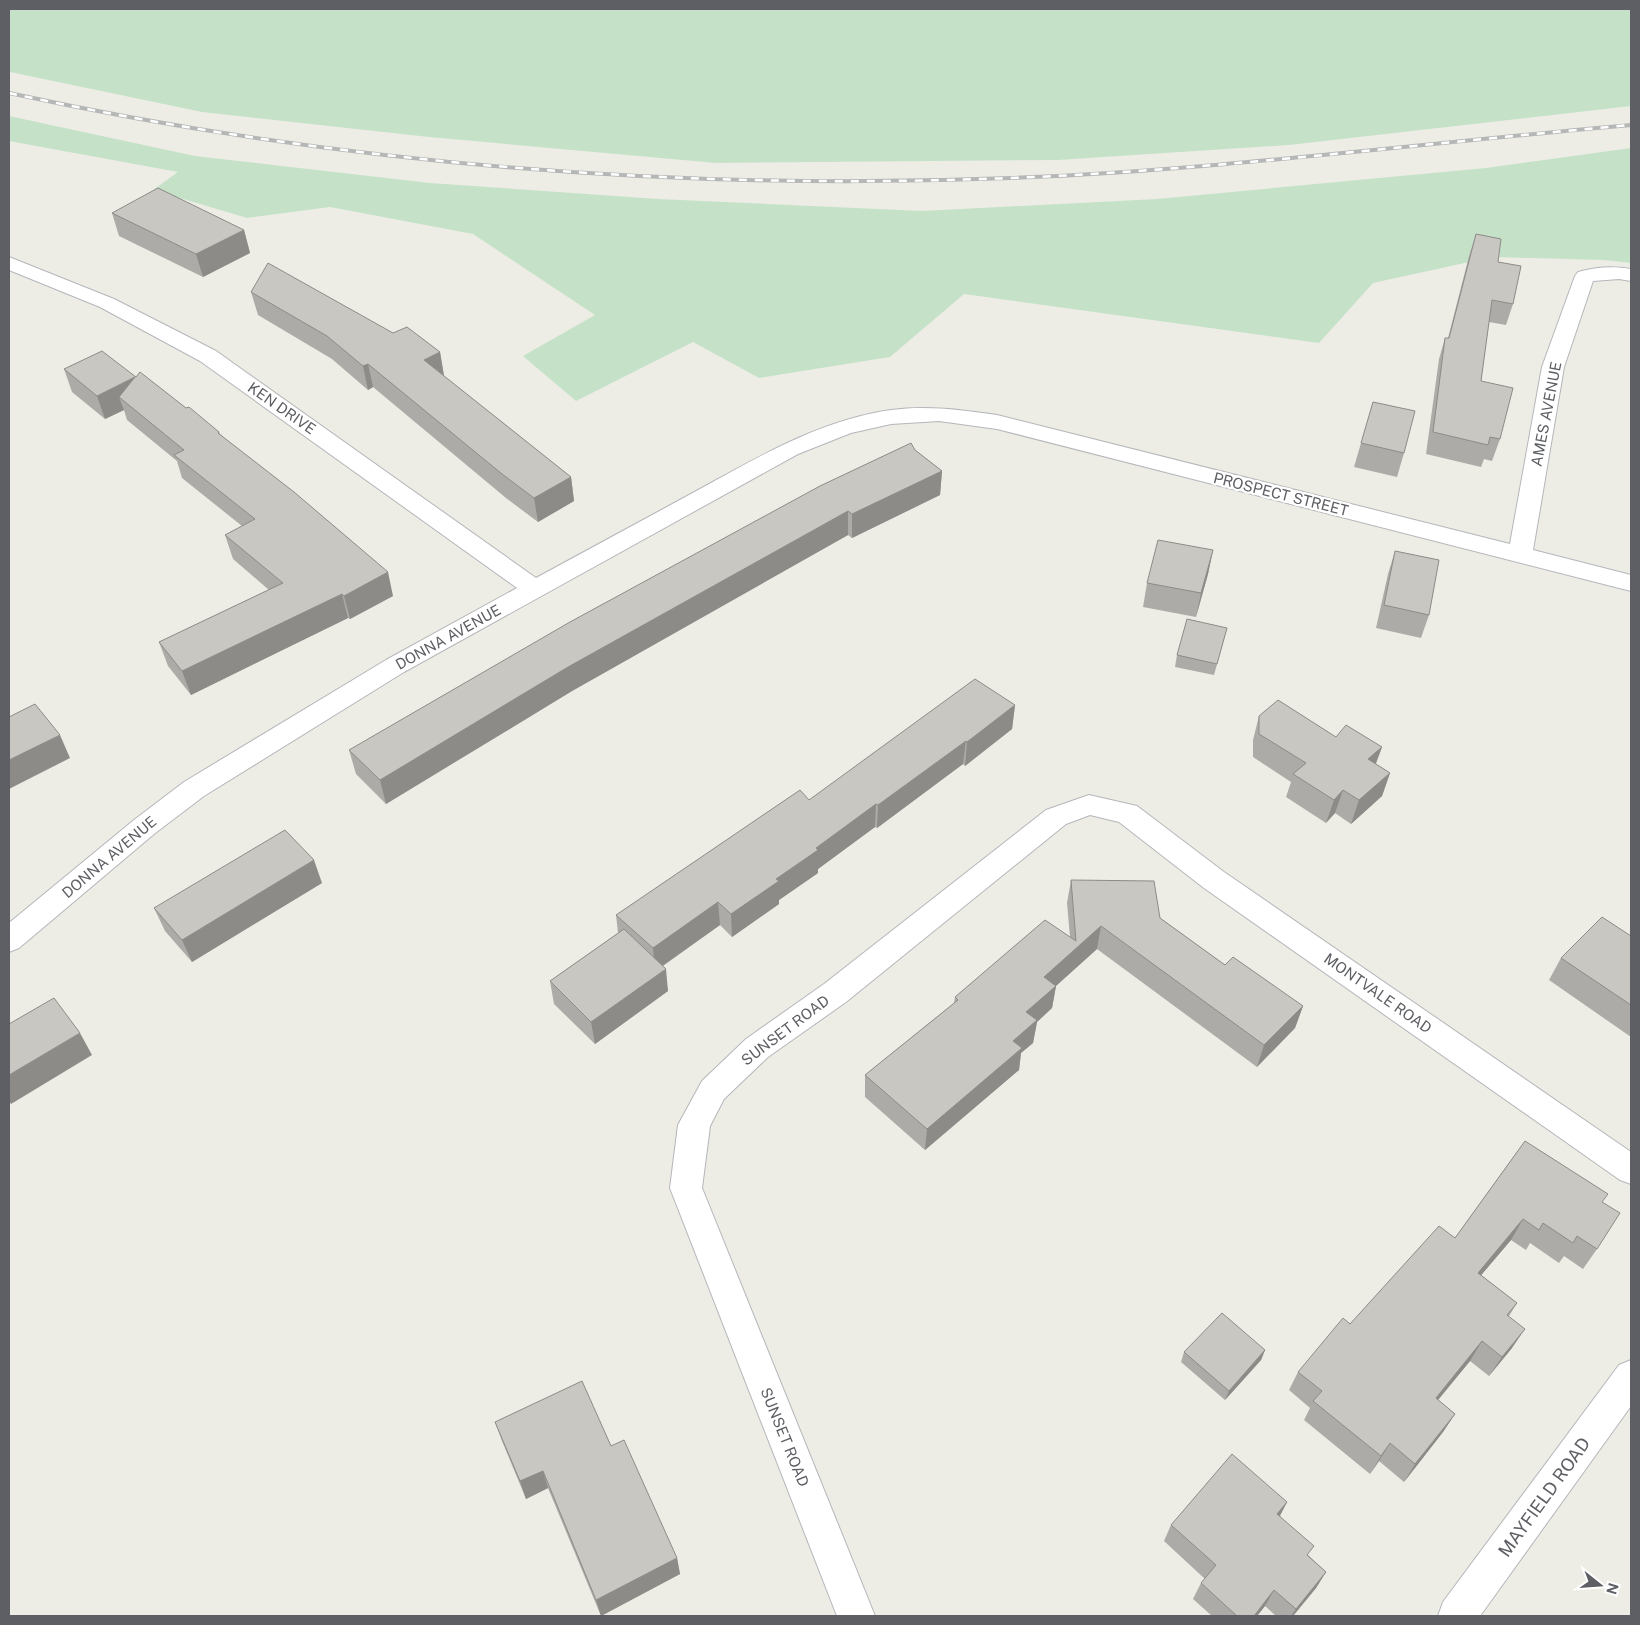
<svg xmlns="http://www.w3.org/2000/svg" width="1640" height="1625" font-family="'Public Sans',sans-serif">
<rect width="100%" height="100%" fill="#edede5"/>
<path fill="#c5e2c9" d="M9,9H1631V106L1289,145L1058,160L716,163L429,137L202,112L10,72Z
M9,116L195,156L430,183L658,199L922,211L1157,199L1486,168L1631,148V263L1603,260L1492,257L1373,283L1319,343L964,294L890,357L759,378L693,342L576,401L523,356L595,315L473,234L330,207L247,218L153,190L178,172L9,141Z"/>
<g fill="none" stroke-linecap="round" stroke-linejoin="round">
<defs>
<path id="minor" d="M9,257L114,299L216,351L536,578C591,548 645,519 700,489C760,456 821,420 891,410C927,405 962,410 997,415L1510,544L1542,367L1575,276L1578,272C1595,267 1614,266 1631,269V281L1619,279L1593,281L1564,367L1533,550L1631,575V591L997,429L939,421L891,424L851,433L798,454L404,672L204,796L154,834L19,948L9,952V923L134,820L184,782L386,660L517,588L200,361L100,307L9,270Z
M1089,795L1137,806L1224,872L1631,1152V1184L1620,1180L1204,888L1119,822L1090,815L1066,824L846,1002L768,1057L724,1099L710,1126L702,1188L875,1616H837L670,1188L678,1125L702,1081L746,1039L824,984L1046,810Z
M1631,1360V1406L1480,1616H1438L1443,1602L1619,1365Z"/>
</defs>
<use href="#minor" stroke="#b5b6ba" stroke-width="2"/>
<use href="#minor" fill="#fff" fill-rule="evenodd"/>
<defs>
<path id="rail" d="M9,93C337,164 675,191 1011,178C1218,170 1424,143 1631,125"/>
</defs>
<use href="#rail" stroke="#b5b6b6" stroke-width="4"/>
<use href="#rail" stroke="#fff" stroke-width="2.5" stroke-dasharray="8" stroke-linecap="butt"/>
</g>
<path fill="#adaba7" d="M112,213L244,230L250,253L203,277L119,236Z
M1476,234L1498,262L1513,304L1506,325L1489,322L1481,381L1500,439L1492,461L1484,459L1481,467L1426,454L1439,359L1445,338H1448L1469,256Z
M251,292L393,333L440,352L444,376L571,477L574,501L538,522L506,498L373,387L368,390L332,359L258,315Z
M64,369L136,377L186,408L219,432L220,434L393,596L350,619L348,618L191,695L168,666L159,642L269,590L233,559L225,535L242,526L182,478L177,461L127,420L124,410L105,419L72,392Z
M1373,402L1404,453L1397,477L1354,467Z
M915,450L942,471L940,495L852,538L848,535L572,691L386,804L356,774L349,750Z
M1213,550L1208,574L1196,617L1143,607L1147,583Z
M1395,551L1429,615L1421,638L1376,628L1388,574Z
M1227,628L1214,675L1175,667L1177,655Z
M1015,705L1012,729L965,766L963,764L877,828L875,827L818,869V873L779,900V904L732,937L720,925L663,966L668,991L595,1044L554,1004L550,981L618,933L616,915L809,800Z
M1259,716L1336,737L1382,747L1376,764L1390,773L1382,796L1351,824L1335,813L1326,823L1286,797L1291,782L1253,757V740Z
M1071,880L1160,918L1225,965L1303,1006L1295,1028L1257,1067L1097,949L1056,986L1052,1008L1037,1022L1033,1043L1021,1053L1019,1070L925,1150L865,1097V1075L954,1003L955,997L1070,937L1067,903Z
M322,883L192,962L165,931L154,908Z
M1631,936V1037L1549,980L1561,958Z
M1525,1141L1602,1202L1597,1249L1583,1269L1564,1256L1559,1263L1530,1243L1526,1250L1511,1240L1481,1275L1517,1303L1509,1316L1512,1348L1489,1376L1470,1361L1438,1400L1455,1414L1443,1432L1404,1482L1379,1461L1370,1474L1304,1420L1310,1408L1289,1390L1298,1372L1350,1324L1455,1238Z
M1265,1350L1261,1360L1225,1400L1181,1362L1184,1352Z
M495,1422L611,1446L677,1558L680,1574L601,1616L548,1488L526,1499L502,1441Z
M1287,1502L1280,1516L1308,1555L1326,1572L1316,1588L1293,1616H1276L1265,1606L1257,1616H1212L1193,1599L1201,1583L1205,1579L1164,1541L1171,1525Z"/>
<path fill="#8d8b88" d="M244,230L250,253L203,277L196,254Z
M440,352L444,376L424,360Z
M368,364L373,387L368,390L363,366Z
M135,377L119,397L124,410L105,419L97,396Z
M942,471L940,495L852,538V514Z
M571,477L574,501L538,522L534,498Z
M848,511V535L572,691L386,804L380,780L568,667Z
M1213,550L1208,574L1196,617L1201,593Z
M388,572L393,596L350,619L344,596Z
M342,594L348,618L191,695L182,671Z
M1015,705L1012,729L965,766L967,742Z
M60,735L70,758L9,789V760Z
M966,741L963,764L877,828L878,805Z
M1382,747L1373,770L1368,759Z
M1390,773L1382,796L1351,824L1359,800Z
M1343,790L1335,813L1326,823L1334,800Z
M876,804L875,827L818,869V873L779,900V904L732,937L731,914L816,848Z
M314,860L322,883L192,962L182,940Z
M718,902L720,925L655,971L653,948Z
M1101,926L1097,949L1048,993L1056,986L1052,1008L1037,1022L1033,1043L1021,1053L1019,1070L925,1150L927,1129L1026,1012L1044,977Z
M666,969L668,991L595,1044L591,1022Z
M1303,1006L1295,1028L1257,1067L1264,1045Z
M80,1033L92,1055L11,1104L9,1101V1075Z
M1523,1219L1511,1240L1466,1293L1478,1273Z
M1525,1329L1512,1348L1489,1376L1502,1357Z
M1482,1341L1470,1361L1424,1417L1436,1398Z
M1265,1350L1261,1360L1225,1400L1229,1391Z
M1455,1414L1443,1432L1404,1482L1415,1464Z
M1390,1443L1379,1461L1370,1474L1381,1456Z
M543,1471L548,1488L526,1499L520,1481Z
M1287,1502L1278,1519L1277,1514Z
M677,1558L680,1574L601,1616L596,1600Z
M1326,1572L1316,1588L1293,1616H1291L1296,1609Z
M1274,1590L1265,1606L1257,1616H1254Z"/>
<path fill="#c9c7c2" stroke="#8d8b88" d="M158,188L244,230L196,254L112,213Z
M1476,234L1501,239L1498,262L1521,266L1513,304L1492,300L1481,381L1513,388L1500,439L1490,437L1488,445L1433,432L1445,338H1449Z
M268,263L393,333L407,327L440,352L424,360L571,477L534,498L502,474L368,364L363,366L327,336L251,292Z
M102,351L136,377L140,372L186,408L189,407L219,432L218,433L294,492L388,572L344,596L342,594L182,671L159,642L283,583L225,535L255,519L174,455L184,450L119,397L135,377L97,396L64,369Z
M1373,402L1415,411L1404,453L1361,443Z
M911,443L915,450L942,471L852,514L848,511L568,667L380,780L349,750L570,622L820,486Z
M1158,540L1213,550L1201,593L1147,583Z
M1395,551L1439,560L1429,615L1384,605Z
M1187,619L1227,628L1217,664L1177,655Z
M975,679L1015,705L967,742L966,741L878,805L876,804L816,848L818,850L776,879L779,881L731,914L718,902L653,948L616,915L800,790L809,800Z
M1278,700L1336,737L1346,725L1382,747L1368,759L1390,773L1359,800L1343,790L1334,800L1293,774L1306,763L1259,734V716Z
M35,704L60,735L9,760V717Z
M285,830L314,860L182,940L154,908Z
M1071,880L1154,881L1160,918L1225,965L1233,957L1303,1006L1264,1045L1101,926L1044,977L1056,986L1026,1012L1037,1020L1013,1041L1022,1048L927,1129L865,1075L958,1000L955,997L1045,920L1076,941Z
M1602,917L1631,936V1005L1561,958Z
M624,929L666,969L591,1022L550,981Z
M54,998L80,1033L9,1075V1024Z
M1525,1141L1608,1194L1602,1202L1620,1213L1597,1249L1577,1236L1573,1243L1543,1223L1539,1230L1523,1219L1478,1273L1517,1303L1507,1315L1525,1329L1502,1357L1482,1341L1436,1398L1455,1414L1415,1464L1390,1443L1381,1456L1313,1401L1322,1391L1298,1372L1343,1318L1350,1324L1439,1226L1455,1238Z
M1222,1313L1265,1350L1229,1391L1184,1352Z
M582,1381L611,1446L624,1440L677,1558L596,1600L543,1471L520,1481L495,1422Z
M1232,1454L1287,1502L1277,1514L1314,1546L1307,1555L1326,1572L1296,1609L1274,1590L1254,1616H1237L1201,1583L1216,1565L1171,1525Z"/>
<g text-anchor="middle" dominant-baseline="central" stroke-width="4.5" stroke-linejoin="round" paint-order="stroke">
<g font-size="15" fill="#5d5f64" stroke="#fff">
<text transform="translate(282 408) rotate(35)">KEN DRIVE</text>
<text transform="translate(1546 414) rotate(-79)">AMES AVENUE</text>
<text transform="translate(1281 494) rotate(14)">PROSPECT STREET</text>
<text transform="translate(448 637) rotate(-29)">DONNA AVENUE</text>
<text transform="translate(109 857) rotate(-40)">DONNA AVENUE</text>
<text transform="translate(1378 993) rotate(35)">MONTVALE ROAD</text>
<text transform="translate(785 1030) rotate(-37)">SUNSET ROAD</text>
<text transform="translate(785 1437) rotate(68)">SUNSET ROAD</text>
</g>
<g font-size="18" fill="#5d5f64" stroke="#fff">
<text transform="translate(1544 1497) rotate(-54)">MAYFIELD ROAD</text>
</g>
</g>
<rect width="1640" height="1625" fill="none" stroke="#5d5f64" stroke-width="20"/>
<g transform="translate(1600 1585) rotate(107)" stroke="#ffffff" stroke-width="4" paint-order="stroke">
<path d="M0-4L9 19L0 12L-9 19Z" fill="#5d5f64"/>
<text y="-8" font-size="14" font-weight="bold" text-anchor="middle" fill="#5d5f64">N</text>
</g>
</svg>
